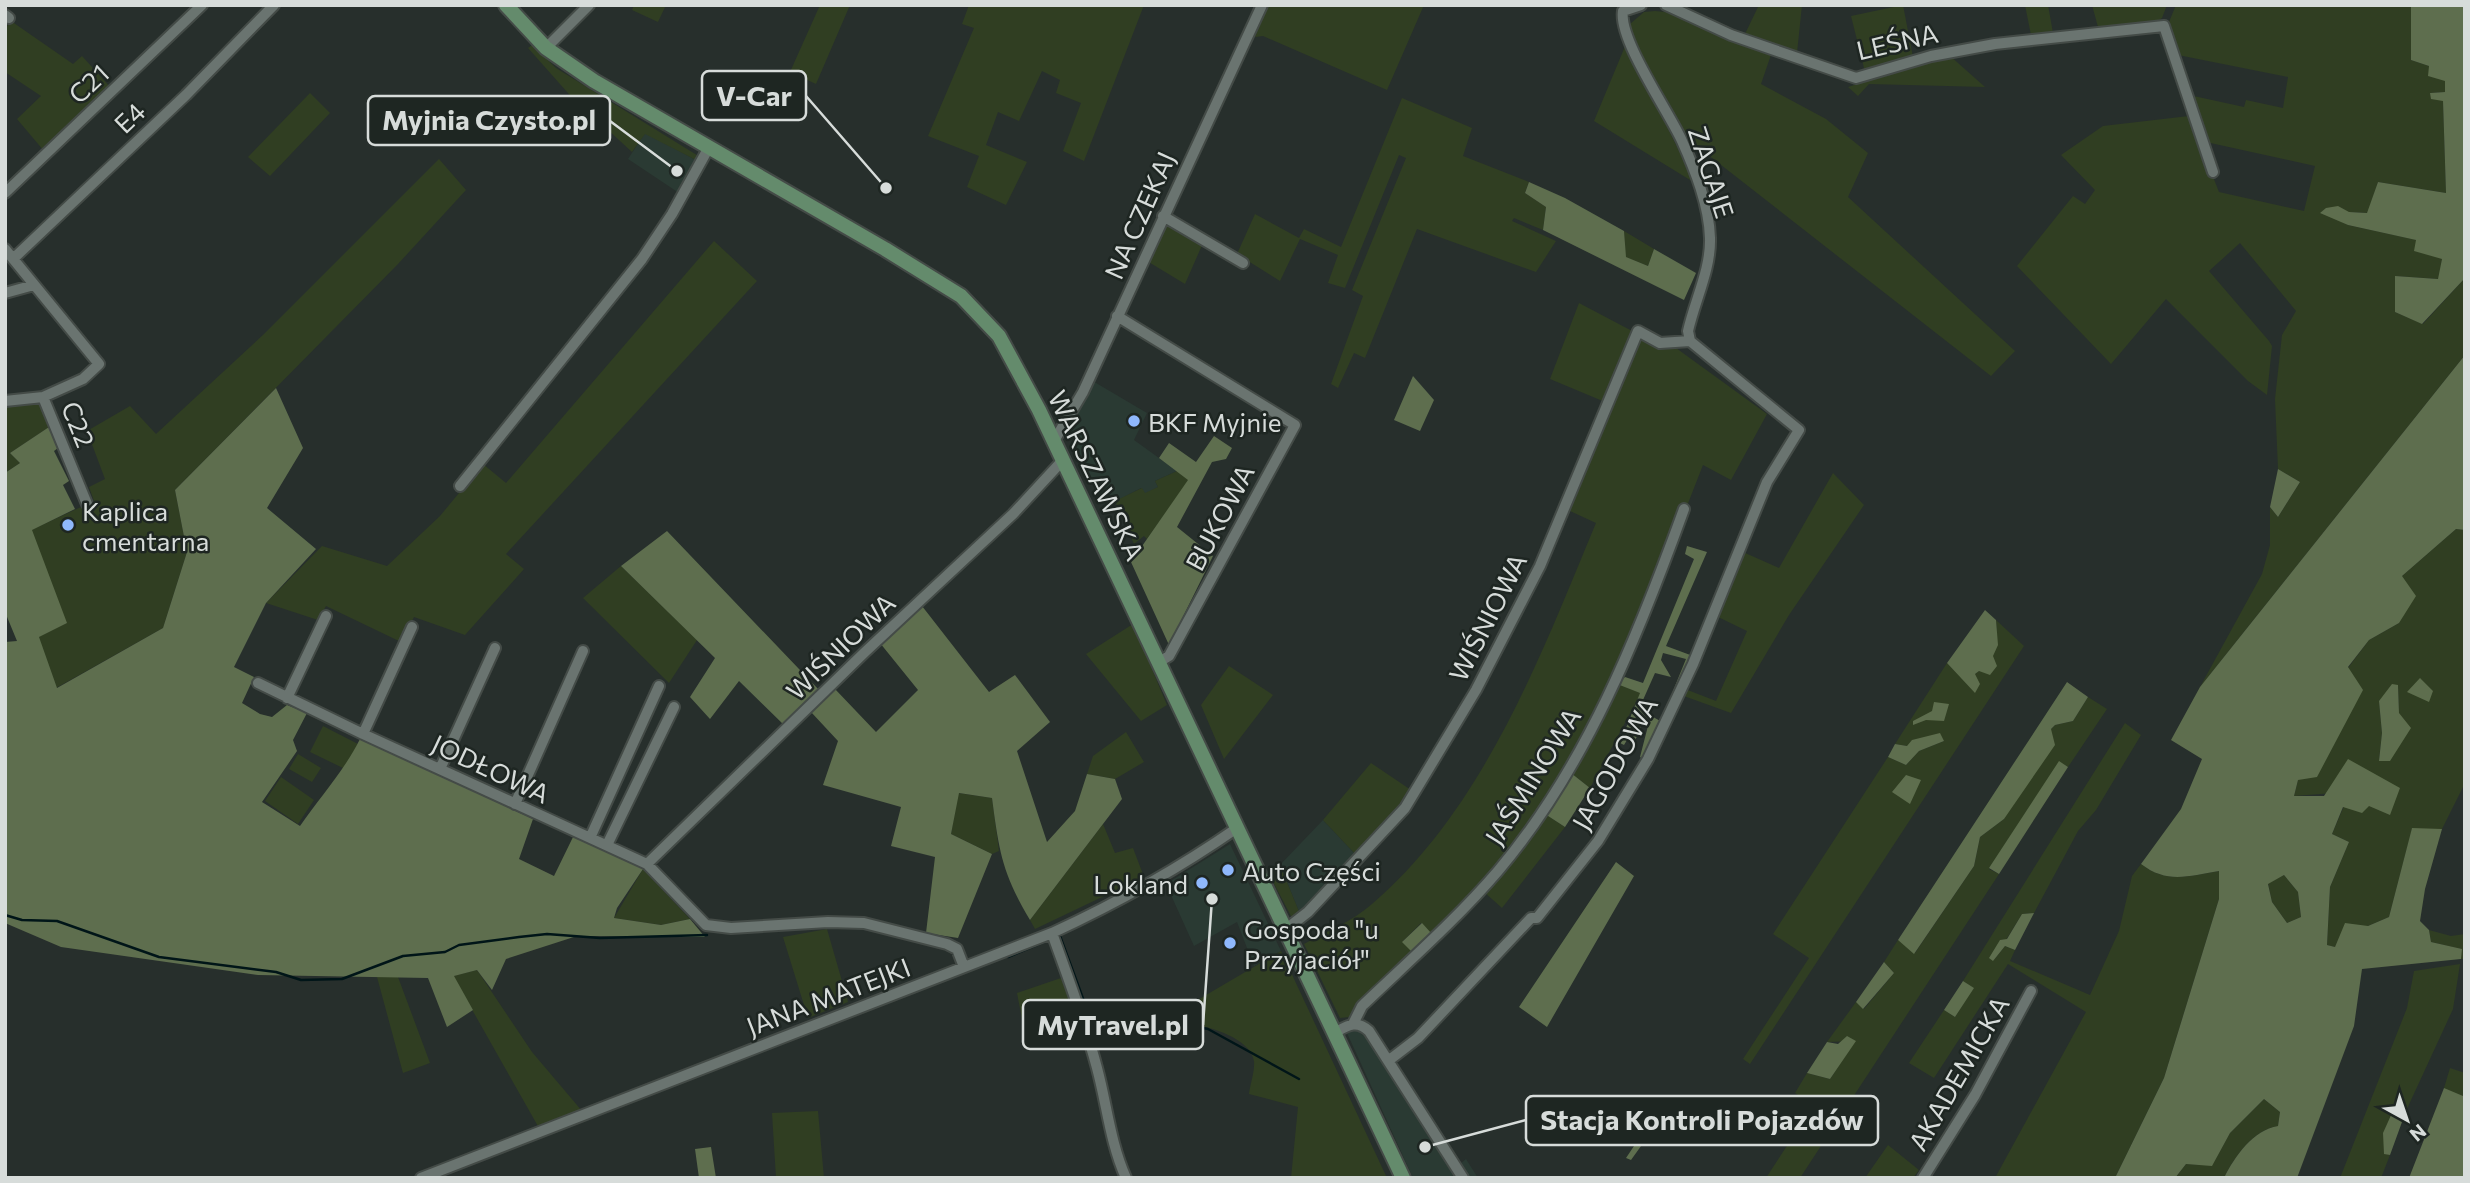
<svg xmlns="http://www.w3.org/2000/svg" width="2470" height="1183" font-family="Commissioner,sans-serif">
<rect width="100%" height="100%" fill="#272f2c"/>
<path fill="#2a3a33" d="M645,133L698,161L679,193L628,159Z
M1091,380L1147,413L1134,440L1177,471L1155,481L1158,487L1145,494L1141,488L1105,507L1070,434Z
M1323,820L1357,856L1300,914L1280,865Z
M1230,844L1281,951L1254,966L1237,922L1194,946L1166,884Z
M1355,1029L1368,1039L1454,1169L1466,1159L1478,1178H1413L1347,1033Z"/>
<path fill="#303e22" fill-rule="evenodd" d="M634,5H666L658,22L632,10Z
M820,5H850L816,84L790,72Z
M969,5H1144L1084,161L1063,151L1081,103L1056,93L1060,80L1042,71L1019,121L998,112L986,145L1027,162L1006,205L967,187L979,156L928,136L974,28L962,24Z
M1268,5H1424L1387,90L1263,36L1255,37Z
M1755,5H1802L1797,53L1745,34L1758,7Z
M1903,5L1913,57L1865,72L1851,16Z
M2025,5H2048L2053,33L2031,35Z
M2092,5H2167L2162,18L2157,21L2098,27Z
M2176,5H2411V60L2429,66V76L2445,80V92L2430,93L2443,100L2446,193L2378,182L2368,213L2349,212L2337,219L2348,225L2417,240L2442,259L2439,279L2395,276V312L2423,324L2465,278V355L2200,687L2262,574L2270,545V507L2278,517L2300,482L2278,469L2275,399L2282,335L2296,311L2240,243L2209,271L2269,341L2272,346L2267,395L2248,381L2166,299L2111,364L2017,266L2073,196L2085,204L2095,190L2061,155L2103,126L2189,116L2219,192L2304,211L2315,166L2206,142L2189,95L2244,107L2246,100L2283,108L2288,77L2178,55L2169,22Z
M1655,11L1665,12L1772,52L1761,84L1826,119L1868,153L1848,197L2015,351L1991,376L1684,136L1631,38L1630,24L1644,12Z
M11,21L73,64L82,56L111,88L44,151L17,119L41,96L5,72V29Z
M1626,44L1695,183L1594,121Z
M532,45L556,68L700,157L698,161L645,134L632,152L595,118L580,98L575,101L528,48Z
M1949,55L1985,87L1869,84L1858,96L1848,87Z
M310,93L330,113L270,176L248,157Z
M1402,98L1472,128L1463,156L1529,182L1525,193L1546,207L1543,230L1514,218L1512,221L1556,241L1536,272L1417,229L1365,358L1354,353L1338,388L1331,384L1363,296L1352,290L1406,158L1399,155L1345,288L1328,283L1338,255L1300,239L1280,281L1237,254L1255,214L1299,238L1304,229L1341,247Z
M439,159L466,190L398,264L175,490L187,552L163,628L56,688L38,637L66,623L31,530L94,501L89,487L105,479L87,431L130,406L156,434L264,334Z
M1165,222L1203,243L1185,284L1147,261Z
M1624,231L1654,249L1648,266L1625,257Z
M714,241L757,281L506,554L524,569L465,635L414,617L401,642L326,606L318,620L266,603L322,546L387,566L440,516L483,464L506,483Z
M1579,303L1634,332L1605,402L1550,379Z
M1647,338L1664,347L1676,348L1767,414L1731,480L1703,465C1652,596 1596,743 1509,853C1486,882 1458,907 1432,934L1421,923L1403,941L1413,953L1349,1017L1340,1018L1304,944C1326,932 1353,921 1372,904C1484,808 1541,655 1596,523L1570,511L1640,339Z
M40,401L49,427L10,453L20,463L5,473V404Z
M1177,471L1189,480L1147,539L1144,536L1134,544L1115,501L1142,488L1145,493L1158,487L1155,481Z
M1833,473L1864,505L1789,615L1731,713L1681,695L1685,689L1716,701L1747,631L1716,616L1743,552L1779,568Z
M2456,529L2465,530V783L2442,829H2412L2389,917L2368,926L2335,947L2327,945L2330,887L2349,842L2332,834L2344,806H2368L2400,788L2294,796L2298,780L2348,668L2369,640L2399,623L2402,576ZM2398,685L2399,713L2379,760L2382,733L2379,701Z
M621,566L697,640L669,683L583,598Z
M1996,620L2024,646L1750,1064L1743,1059L1809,958L1773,934L1888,757L1906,765L1919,751L1944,741L1907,746L1895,744L1947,663L1975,692V674C1996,660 1998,644 1996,620Z
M1133,624L1167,705L1141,721L1086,654Z
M1229,666L1273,695L1224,759L1201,705Z
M1617,684L1641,693L1590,788L1571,773Z
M2088,697L2107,709L2068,767L2059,762L1989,869L1999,874L1800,1178H1766L1813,1106L1795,1093L1807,1073L1830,1079L1855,1041L1827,1042L1856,1002L1864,1009L1894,973L1884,962L1898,940L1915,953L1974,866L1980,837L2004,819L2051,729L2055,725L2073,721Z
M2125,723L2141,735L2096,810L2078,831L2034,913L2022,914L1993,961L2005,946L2015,950L2010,961L2090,995L2119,931L2132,876L2141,864C2167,884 2188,876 2219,871V899L2164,1078L2115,1178H1995L2086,1012L2008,964L1934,1078L1909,1063L1944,1010L1955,1017L1973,988L1963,981Z
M323,726L358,744L345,769L310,752Z
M1126,732L1144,762L1115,779L1087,774L1093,756Z
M298,754L321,768L312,782L289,769Z
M1371,763L1411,790L1357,856L1323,820Z
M281,777L314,800L298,824L265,801Z
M958,793L992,798L999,851L992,854L951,834Z
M1545,814L1565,827L1502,908L1483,891Z
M1103,824L1115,853L1133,848L1144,877L1035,929L1030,920Z
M1280,865L1300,914L1293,920L1270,876Z
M643,869L690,919L661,925L614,918Z
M2284,875L2298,892L2301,917L2287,923L2272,902L2268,883Z
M827,929L848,1002L808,1018L783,937Z
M2429,930L2451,936L2465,934V959H2461V949L2431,942Z
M1281,951L1387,1178H1291L1298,1107L1249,1094C1250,1085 1255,1071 1254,1061C1249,1032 1190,1023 1167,1018Z
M2460,964L2453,1009L2406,1111L2392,1113L2384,1153L2390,1155L2381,1178H2340L2407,1008L2414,971Z
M477,970L532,1052L582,1111L539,1128L453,976Z
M377,977H398L430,1063L403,1073Z
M1061,978L1072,1007L1023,1024L1017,993Z
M2450,1068L2465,1073V1113L2444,1088Z
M2264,1099L2280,1112L2278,1126C2253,1130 2235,1156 2224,1178H2175L2186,1164L2212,1165L2230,1133Z
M818,1111L824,1178H776L772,1113Z
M1888,1145L1919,1170L1913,1178H1865Z"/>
<path fill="#5e6e4e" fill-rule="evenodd" d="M2411,5H2465V278L2422,324L2395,312V276L2438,279L2442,259L2414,251L2416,240L2348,225L2320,213L2326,208L2338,206L2349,212L2367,213L2378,182L2446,193L2443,101L2431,99L2430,93L2445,92V81L2428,76L2429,66L2411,60Z
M1529,182L1565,198L1624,231L1626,257L1648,266L1654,249L1696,273L1684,300L1543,230L1546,207L1525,193Z
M2465,355V530L2456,529L2402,576L2416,596L2399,623L2369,640L2348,667L2363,690L2317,777L2298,780L2294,796H2324L2348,759L2400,788L2390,815L2369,806L2362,813L2343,807L2332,834L2349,842L2330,887L2327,945L2335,947L2345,923L2368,926L2389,917L2412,828L2442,829L2425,889L2420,921L2429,930L2431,942L2462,949L2461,959L2362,969L2354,1026L2297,1178H2224C2235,1156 2253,1130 2278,1126L2280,1112L2264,1099L2230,1133L2212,1166L2186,1164L2175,1178H2115L2164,1078L2219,899V871C2188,876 2167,884 2141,864L2181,809L2202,759L2171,740L2200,687ZM2284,875L2298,892L2301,917L2287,923L2272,902L2268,884Z
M1413,376L1434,400L1420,431L1394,420Z
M276,388L303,448L267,508L316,549L266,603L234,667L254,677L242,703L260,714L272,717L287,705L307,713L293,740L297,751L262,802L300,826C320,797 344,771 360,739L533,819L519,859L554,876L574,835L643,869L617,908L614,918L661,925L690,919L705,937L577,936L506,959L492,990L477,970L454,976L473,1010L447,1027L428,978L258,975L61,947L5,923V642L17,641L5,612V473L20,463L10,453L49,427L58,448L54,451L69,481L63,485L75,509L32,530L67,623L39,637L57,688L163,628L187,552L175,490Z
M1214,436L1232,448L1226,459L1212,462L1177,527L1213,556L1169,645L1131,562L1188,480L1159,458L1169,443L1196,462Z
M2278,469L2300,482L2278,517L2270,507Z
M667,531L820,691L785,726L739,681L710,719L690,697L715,658L621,566Z
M1687,546L1707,552L1666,646L1693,656L1677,693L1673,691L1686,659L1663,653L1661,660L1671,677L1655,673L1639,709L1662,722L1644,760L1640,757L1649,722L1636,717L1633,723L1641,727L1634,743L1627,740L1624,745L1620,743L1640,693L1617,684L1625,677L1643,683L1694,559L1685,554Z
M922,606L989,692L1015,675L1050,722L1017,751L1047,842L1075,811L1087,774L1115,779L1122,799L1030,920C1002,873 999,851 992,798L959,793L951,834L992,854L958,938L926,933L935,857L891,846L901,807L823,785L838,741L811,712L835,689L876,732L918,690L880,643Z
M1985,610L1996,620L1998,645L1993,656L1997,666L1990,675L1979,671L1975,674L1980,684L1975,693L1947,663Z
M2420,678L2433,691L2429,702L2407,692Z
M2067,682L2088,697L2073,721L2055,725L2051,729L2055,745L2004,819L1980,837L1974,866L1914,954L1898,940Z
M2392,684L2398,685L2399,713L2411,728L2390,761H2379L2382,733L2379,701Z
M1934,702L1949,704L1944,721L1926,720L1913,725V721L1932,711Z
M1940,733L1944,741L1919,751L1906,765L1888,757L1895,744L1907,746L1912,740Z
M2059,761L2068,767L1999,874L1989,868Z
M1571,773L1590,788L1565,827L1545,814Z
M1906,775L1921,780L1910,804L1892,792Z
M1616,862L1634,876L1547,1027L1519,1007Z
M2034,913L2015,950L2005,946L1993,961L1989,958L2000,940L2007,939L2022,914Z
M1422,923L1432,934L1413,953L1402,942Z
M1884,962L1894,973L1863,1009L1856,1002Z
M1963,981L1974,988L1955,1017L1944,1010Z
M1847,1036L1856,1041L1830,1079L1807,1073L1827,1042L1838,1044Z
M2444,1088L2463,1096L2465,1178H2409Z
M2406,1111L2390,1155L2384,1154L2383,1133L2392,1113Z
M1654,1116L1659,1121L1631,1160L1626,1158Z
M711,1147L716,1178H699L695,1149Z"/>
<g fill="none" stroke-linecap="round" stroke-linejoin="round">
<path stroke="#001518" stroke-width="2.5" d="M5,915L22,920L57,921L159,957L276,972L301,980L342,979L403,956L445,952L459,945L519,937L547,934L600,938L707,935
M1060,936L1085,1004L1208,1029L1299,1079
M1008,957L1049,940"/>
<defs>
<path id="minor" d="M1666,5L1731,35L1856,78L1931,56L1995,44L2164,26L2213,172
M1623,11L1641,5
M5,15L9,18
M546,48L589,5
M5,193L202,5
M1163,216L1243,263
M5,249L99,364L83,379L43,397
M13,259L186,95L274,5
M5,293L34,285
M1117,316L1295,425L1169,656L1159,662
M5,401L43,397L87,504
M1054,441L1083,392L1262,5
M460,486L642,259L672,214L708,149
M258,683L363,734L647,864L706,925L731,928L828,922L864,923L947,944L957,949L964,967
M287,698L326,616
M363,734L412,627
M440,769L495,648
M515,804L583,651
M590,838L659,686
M607,845L674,707
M647,864L865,652L1013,514L1063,460
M1285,930L1308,912L1405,808L1476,690L1540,566L1638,331L1660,343L1690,341
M1052,933C1068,978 1085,1022 1097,1068C1107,1105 1110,1142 1126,1178
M1353,1024L1362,1006C1408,962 1457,919 1498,871C1586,767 1638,636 1684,509
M1334,1033C1347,1026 1356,1019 1369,1031L1463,1178
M1388,1061L1418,1038L1531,918H1537L1598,841L1648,759L1693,664L1767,482L1799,430L1690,341L1688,331C1695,300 1711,269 1710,238C1709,205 1695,170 1682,141C1669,112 1618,39 1623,11
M421,1178L1052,933C1117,903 1178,869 1237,828
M1923,1178L1975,1095L2031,991"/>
<path id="major" d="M506,5L546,48L594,81L885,249L961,296L999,336L1039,410L1403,1178"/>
</defs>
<use href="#minor" stroke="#444b47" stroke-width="14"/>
<use href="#major" stroke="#444b47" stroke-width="18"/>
<use href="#minor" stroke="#6a7470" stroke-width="10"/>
<use href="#major" stroke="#648b6c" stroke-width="14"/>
</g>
<g fill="#8fb8fd" stroke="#1e2622" stroke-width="2.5">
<circle cx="1134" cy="421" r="7"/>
<circle cx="68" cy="525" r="7"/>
<circle cx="1228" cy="870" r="7"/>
<circle cx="1202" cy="883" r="7"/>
<circle cx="1230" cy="943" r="7"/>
</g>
<g text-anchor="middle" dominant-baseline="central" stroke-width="5" stroke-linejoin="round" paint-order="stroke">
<g font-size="26" fill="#d7dcda" stroke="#1e2622">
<text transform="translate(1897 41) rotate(-13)">LEŚNA</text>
<text transform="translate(88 83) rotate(-43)">C21</text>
<text transform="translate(129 117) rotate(-44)">E4</text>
<text transform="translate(1712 172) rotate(72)">ZAGAJE</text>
<text transform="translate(1139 215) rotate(-66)">NA CZEKAJ</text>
<text transform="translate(79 424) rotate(68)">C22</text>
<text transform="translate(1097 475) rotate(64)">WARSZAWSKA</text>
<text transform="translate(1219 517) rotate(-62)">BUKOWA</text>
<text transform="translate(1487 617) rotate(-63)">WIŚNIOWA</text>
<text transform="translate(840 646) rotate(-44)">WIŚNIOWA</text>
<text transform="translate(1614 763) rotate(-61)">JAGODOWA</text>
<text transform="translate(491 768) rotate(25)">JODŁOWA</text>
<text transform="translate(1532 776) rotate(-58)">JAŚMINOWA</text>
<text transform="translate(828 996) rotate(-21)">JANA MATEJKI</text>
<text transform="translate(1958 1073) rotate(-60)">AKADEMICKA</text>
</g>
<g font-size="26" fill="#d7dcda" stroke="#1e2622" text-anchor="start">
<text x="1148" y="421">BKF Myjnie</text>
<text x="82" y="510">Kaplica<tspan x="82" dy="30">cmentarna</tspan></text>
<text x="1242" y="870">Auto Części</text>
<text x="1188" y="883" text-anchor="end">Lokland</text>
<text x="1244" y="928">Gospoda "u<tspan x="1244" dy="30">Przyjaciół"</tspan></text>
</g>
</g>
<path fill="none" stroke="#d7dcda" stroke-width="2.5" d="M886 188L806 96M677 171L610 121M1212 899L1203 1025M1425 1147L1526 1120"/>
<g fill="#d7dcda" stroke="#1e2622" stroke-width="2.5">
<circle cx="886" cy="188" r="7"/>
<circle cx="677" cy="171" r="7"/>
<circle cx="1212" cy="899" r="7"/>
<circle cx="1425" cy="1147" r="7"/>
</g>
<g fill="#1e2622" stroke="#d7dcda" stroke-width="2.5">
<rect x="702" y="71" width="104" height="49" rx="7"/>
<rect x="368" y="96" width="242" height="49" rx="7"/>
<rect x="1023" y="1000" width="180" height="49" rx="7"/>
<rect x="1526" y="1096" width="352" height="49" rx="7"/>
</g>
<g font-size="28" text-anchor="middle" font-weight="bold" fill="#d7dcda">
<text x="754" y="106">V-Car</text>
<text x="489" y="130">Myjnia Czysto.pl</text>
<text x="1113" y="1035">MyTravel.pl</text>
<text x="1702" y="1130">Stacja Kontroli Pojazdów</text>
</g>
<rect width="2470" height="1183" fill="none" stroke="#d7dcda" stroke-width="14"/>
<g transform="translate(2407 1120) rotate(140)" stroke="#1e2622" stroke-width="5" paint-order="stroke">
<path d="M0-5L12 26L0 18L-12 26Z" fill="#d7dcda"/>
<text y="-10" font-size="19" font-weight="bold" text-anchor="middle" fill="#d7dcda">N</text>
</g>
</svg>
